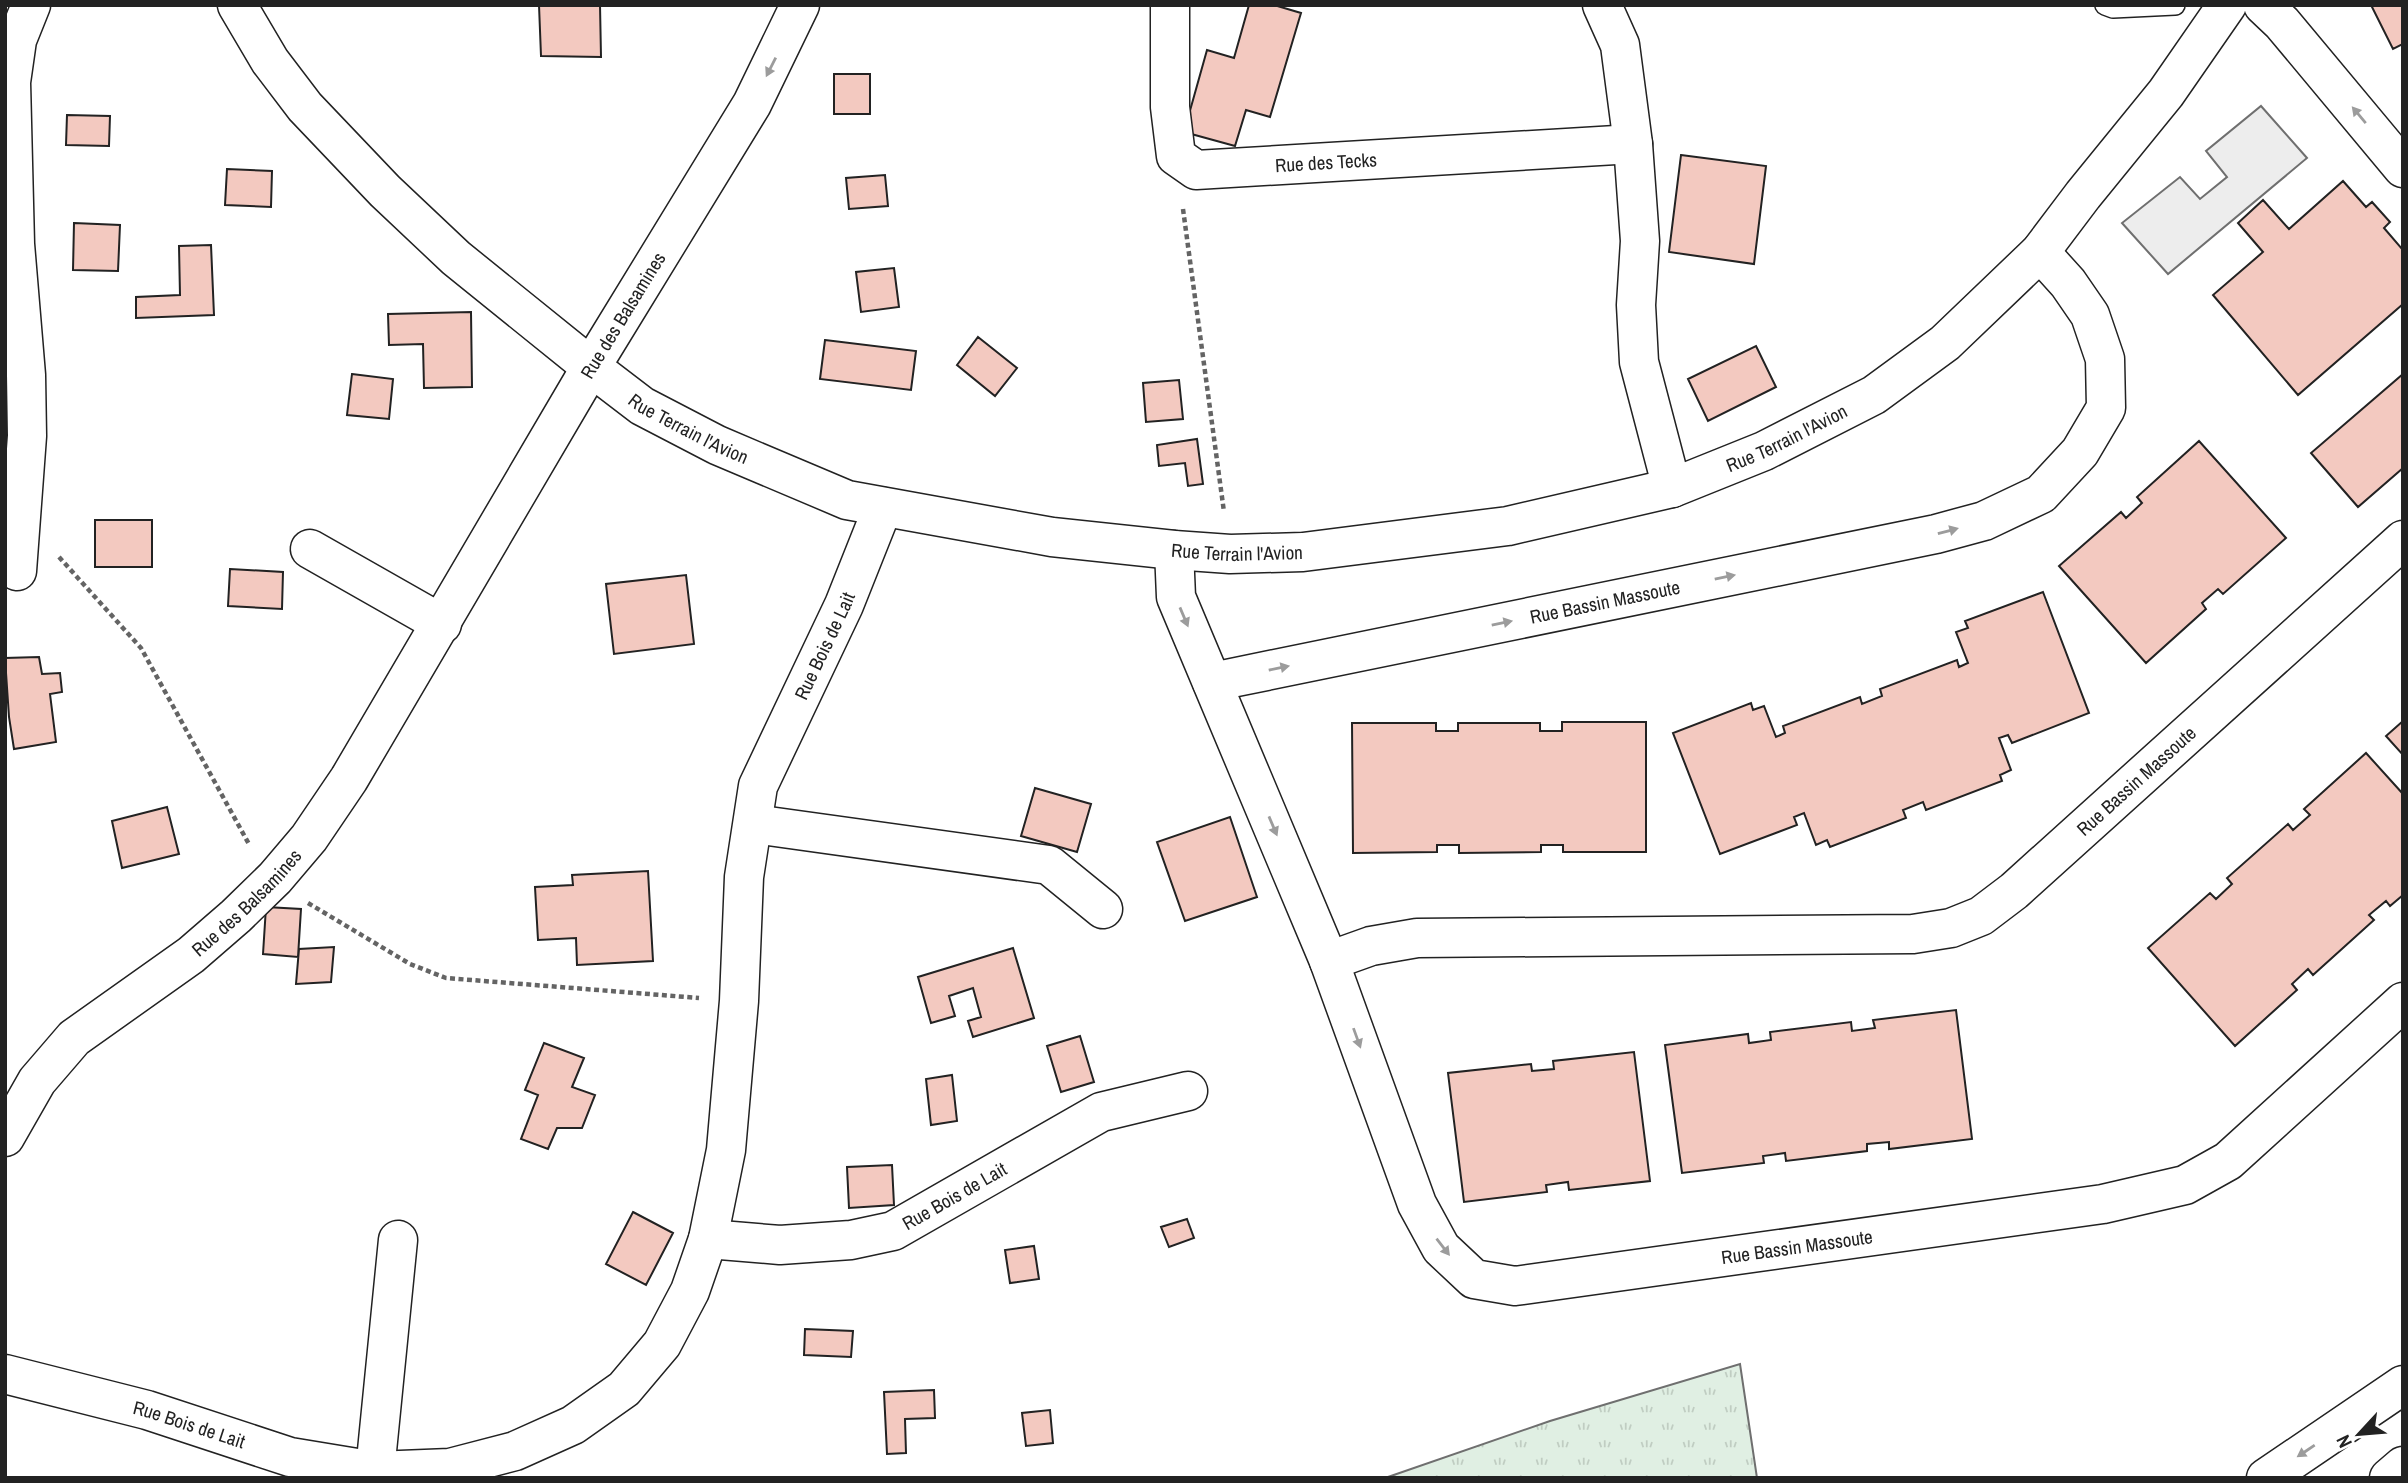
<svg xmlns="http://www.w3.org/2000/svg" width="2408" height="1483" font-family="'Archivo Narrow',sans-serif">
<defs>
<pattern id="grass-tufts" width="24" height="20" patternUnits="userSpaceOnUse" patternTransform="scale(1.75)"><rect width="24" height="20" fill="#e0efe3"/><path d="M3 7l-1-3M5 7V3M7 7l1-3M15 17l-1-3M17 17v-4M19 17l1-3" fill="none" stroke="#c0cdc2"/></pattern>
</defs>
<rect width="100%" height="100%" fill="#fff"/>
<path fill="url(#grass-tufts)" stroke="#6f6f6f" stroke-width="2" d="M1740,1364L1757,1478H1385L1550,1421Z"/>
<path fill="#ededed" stroke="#6f6f6f" stroke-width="2" d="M2261,106L2307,158L2168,274L2122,223L2180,177L2200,199L2227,177L2206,151Z"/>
<path fill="#f3c9c0" stroke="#222" stroke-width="2" d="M539,5H600L601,57L541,56Z
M1249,5H1274L1301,13L1270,117L1246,110L1235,146L1184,132L1207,50L1234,58Z
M2371,5H2403V44L2393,49Z
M834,74H870V114H834Z
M67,115L110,116L109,146L66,145Z
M1681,155L1766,166L1754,264L1669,252Z
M227,169L272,171L271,207L225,205Z
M885,175L888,206L849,209L846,178Z
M2343,181L2366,207L2372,202L2390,222L2384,228L2403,250V304L2298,395L2213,295L2263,252L2238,223L2263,200L2289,229Z
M74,223L120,225L118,271L73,270Z
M211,245L214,315L136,318V297L180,295L179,246Z
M894,268L899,307L861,312L856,272Z
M471,312L472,387L424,388L423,344L389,345L388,314Z
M978,337L1017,368L995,396L957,365Z
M825,340L916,351L911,390L820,379Z
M1756,346L1776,387L1708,421L1688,379Z
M352,374L393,379L389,419L347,415Z
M2403,374V468L2358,507L2311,453Z
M1179,380L1183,419L1146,422L1143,383Z
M1197,439L1203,484L1188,486L1185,463L1159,466L1157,445Z
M2199,441L2286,538L2223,594L2218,589L2202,603L2206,609L2146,663L2059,566L2121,512L2126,518L2142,503L2137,497Z
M95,520H152V567H95Z
M230,569L283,572L282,609L228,606Z
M686,575L694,644L614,654L606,584Z
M2043,592L2089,713L2012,743L2008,735L1999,738L2011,770L2000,775L2002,781L1926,810L1923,802L1903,810L1906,818L1830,847L1827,840L1816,845L1804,813L1794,817L1797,825L1720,854L1673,733L1751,703L1753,710L1764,706L1776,737L1785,733L1783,726L1860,697L1862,704L1882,696L1880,689L1957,660L1959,667L1968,663L1956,632L1968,628L1965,621Z
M39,657L42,674L60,673L62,692L50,694L56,742L14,749L9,717L5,658Z
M2403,721V755L2386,736Z
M1562,722H1646V852H1563V845H1541V852L1459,853V845H1437V852L1353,853L1352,723H1436V731H1458V723H1540V731H1562Z
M2366,753L2403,794V895L2390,906L2386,901L2369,915L2374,920L2313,975L2308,969L2292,984L2297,990L2235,1046L2148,948L2210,893L2216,899L2232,884L2227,878L2288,824L2293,830L2310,815L2304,809Z
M1035,788L1091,804L1077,852L1021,836Z
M167,807L179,854L122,868L112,821Z
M1230,817L1257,897L1185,921L1157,842Z
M648,871L653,961L577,965L576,938L538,940L535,887L573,885L572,875Z
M266,907L301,909L298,957L263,954Z
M334,947L331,982L296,984L299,949Z
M1013,948L1034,1018L973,1037L968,1021L981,1017L973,988L949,996L955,1016L931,1023L918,977Z
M1956,1010L1972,1139L1889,1149V1142L1867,1144V1151L1786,1161L1785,1153L1763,1156L1764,1163L1682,1173L1665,1045L1748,1034L1749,1043L1771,1040L1770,1032L1851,1022L1852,1031L1875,1028L1873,1020Z
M1080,1036L1094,1082L1061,1092L1047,1046Z
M544,1043L584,1058L572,1087L595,1095L582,1128H557L548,1149L521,1139L538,1095L525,1090Z
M1634,1052L1650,1181L1569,1190L1568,1182L1546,1185L1547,1192L1464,1202L1448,1073L1531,1064L1532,1071L1554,1069L1553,1061Z
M952,1075L957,1121L931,1125L926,1079Z
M892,1165L894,1205L849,1208L847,1167Z
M633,1212L673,1233L646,1285L606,1264Z
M1187,1219L1194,1238L1169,1247L1161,1227Z
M1034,1246L1039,1279L1010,1283L1005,1250Z
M805,1329L853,1331L851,1357L804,1355Z
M934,1390L935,1418L905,1419L906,1453L887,1454L884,1392Z
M1050,1410L1053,1443L1026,1446L1022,1413Z"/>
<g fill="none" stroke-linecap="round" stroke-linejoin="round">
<defs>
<path id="service" d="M2105,5L2113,8L2175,5"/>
<g id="minor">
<path id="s1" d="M237,5L270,61L305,107L385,191L456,258L591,367L642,406L717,445L847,500L1052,537L1174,550L1230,554L1303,552L1508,526L1672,488L1764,451L1874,395L1945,343L2040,252L2083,195L2166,93L2227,5"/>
<path id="s2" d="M1170,5V107L1176,156L1196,170L1633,144"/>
<path d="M1602,5L1620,45L1633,144L1640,241L1636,305L1639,362L1672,488"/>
<path d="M2263,5L2282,23L2403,168"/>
<path d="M310,549L442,624"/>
<path id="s3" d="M1174,550L1176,597L1329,961L1417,1204L1441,1248L1474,1279L1515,1286L2103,1204L2185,1185L2228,1161L2403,1002"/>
<path d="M17,571L27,436L26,375L15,244L11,82L17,40L31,5"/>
<path id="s4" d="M1212,682L1936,534L1984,521L2041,494L2080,452L2106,408L2105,359L2090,315L2068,283L2040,252"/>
<path d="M754,824L1049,865L1103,909"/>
<path id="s5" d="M1329,961L1371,946L1417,938L1913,934L1951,928L1981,916L2014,891L2403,540"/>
<path id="s6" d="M5,1137L37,1081L74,1038L191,955L236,916L275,878L309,838L349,779L591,367L752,104L800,5"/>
<path id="s7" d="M708,1239L780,1245L851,1240L893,1231L1101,1112L1188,1091"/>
<path id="s8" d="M5,1374L147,1410L290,1457L375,1471L450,1468L515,1451L573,1425L624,1389L662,1344L690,1291L708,1239L726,1150L739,1001L744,877L758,786L844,605L883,507"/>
<path d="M375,1471L398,1240"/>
</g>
<path id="trunk" d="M2266,1478L2403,1385
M2389,1478L2403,1466"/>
</defs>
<use href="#service" stroke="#222" stroke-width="22"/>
<use href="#minor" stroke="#222" stroke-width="41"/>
<use href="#trunk" stroke="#222" stroke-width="41"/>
<path stroke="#646464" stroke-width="4.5" stroke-dasharray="5 3.5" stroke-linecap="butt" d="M1183,209L1224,512
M59,557L141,648L250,846
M308,903L410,964L446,978L699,998"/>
<use href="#service" stroke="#fff" stroke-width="19"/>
<use href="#minor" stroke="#fff" stroke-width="38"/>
<use href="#trunk" stroke="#fff" stroke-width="38"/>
</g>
<defs><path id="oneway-solid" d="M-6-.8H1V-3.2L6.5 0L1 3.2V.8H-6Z" transform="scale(1.75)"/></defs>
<g fill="#9c9c9c">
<use href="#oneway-solid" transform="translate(771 67) rotate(117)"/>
<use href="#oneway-solid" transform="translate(2359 115) rotate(-130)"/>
<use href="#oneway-solid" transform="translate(1948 531) rotate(-15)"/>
<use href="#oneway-solid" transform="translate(1725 577) rotate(-12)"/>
<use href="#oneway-solid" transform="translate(1184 617) rotate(67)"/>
<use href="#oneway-solid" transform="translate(1502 623) rotate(-12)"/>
<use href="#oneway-solid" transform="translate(1279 668) rotate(-12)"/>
<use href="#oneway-solid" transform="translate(1273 826) rotate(67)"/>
<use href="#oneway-solid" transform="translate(1357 1038) rotate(70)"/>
<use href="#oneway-solid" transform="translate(1443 1247) rotate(52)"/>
<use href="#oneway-solid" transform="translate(2306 1451) rotate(146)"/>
</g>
<g text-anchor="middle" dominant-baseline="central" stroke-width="5" stroke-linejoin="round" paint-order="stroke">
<g font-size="19" fill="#222" stroke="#fff">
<text stroke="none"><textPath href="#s2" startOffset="306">Rue des Tecks</textPath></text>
<text stroke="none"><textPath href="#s6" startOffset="1041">Rue des Balsamines</textPath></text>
<text stroke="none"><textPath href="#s1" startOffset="626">Rue Terrain l'Avion</textPath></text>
<text stroke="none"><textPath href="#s1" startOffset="1760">Rue Terrain l'Avion</textPath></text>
<text stroke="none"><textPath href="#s1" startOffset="1194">Rue Terrain l'Avion</textPath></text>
<text stroke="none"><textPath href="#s4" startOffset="401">Rue Bassin Massoute</textPath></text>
<text stroke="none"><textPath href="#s8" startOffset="1437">Rue Bois de Lait</textPath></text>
<text stroke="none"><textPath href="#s5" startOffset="864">Rue Bassin Massoute</textPath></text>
<text stroke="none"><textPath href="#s6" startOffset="341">Rue des Balsamines</textPath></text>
<text stroke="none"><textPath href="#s7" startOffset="257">Rue Bois de Lait</textPath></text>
<text stroke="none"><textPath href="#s3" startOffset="1122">Rue Bassin Massoute</textPath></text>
<text stroke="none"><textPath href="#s8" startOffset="191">Rue Bois de Lait</textPath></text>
</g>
</g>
<rect width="2408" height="1483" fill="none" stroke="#222222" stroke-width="14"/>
<g transform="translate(2359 1434) rotate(244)" stroke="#ffffff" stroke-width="5" paint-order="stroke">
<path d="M0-5L12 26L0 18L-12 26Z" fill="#222222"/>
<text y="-10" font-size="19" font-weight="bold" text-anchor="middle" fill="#222222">N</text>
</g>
</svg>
